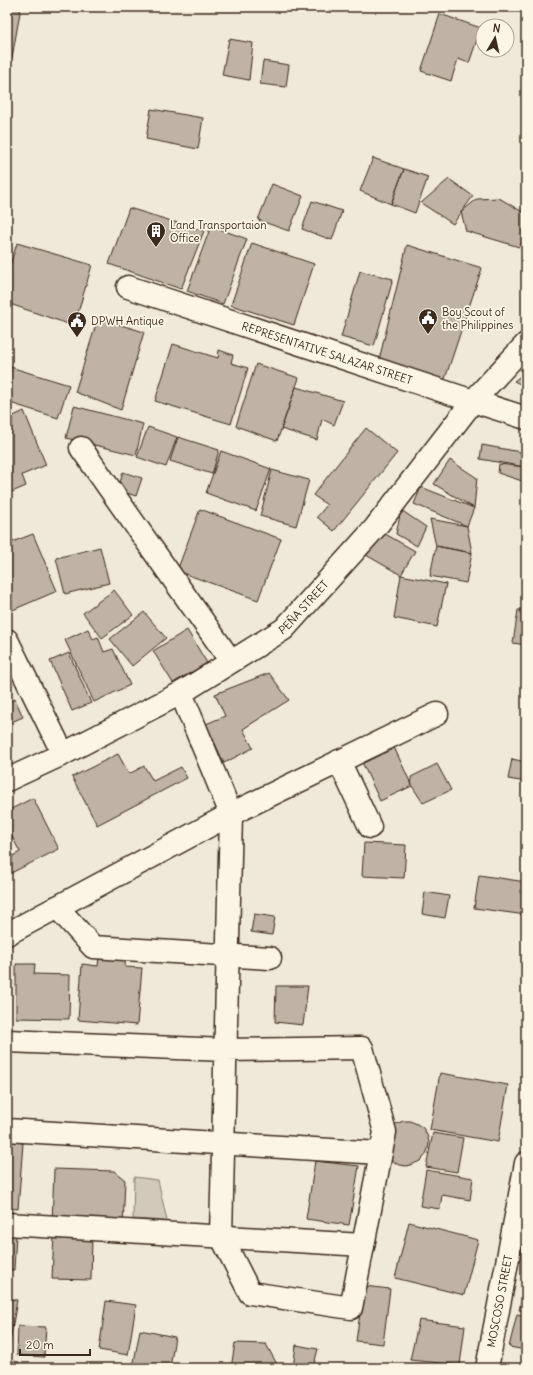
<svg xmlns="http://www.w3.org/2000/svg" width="533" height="1375" font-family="Delius,sans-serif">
<rect width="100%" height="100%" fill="#f0e9d9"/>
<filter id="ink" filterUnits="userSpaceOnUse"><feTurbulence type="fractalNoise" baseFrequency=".025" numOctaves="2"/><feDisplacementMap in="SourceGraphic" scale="8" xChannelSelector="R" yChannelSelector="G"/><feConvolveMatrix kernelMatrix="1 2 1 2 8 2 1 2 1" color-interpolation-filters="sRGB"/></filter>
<g filter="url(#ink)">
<path fill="#d2c9ba" stroke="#867a6c" d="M134,1177L158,1180L167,1221L133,1219Z"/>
<path fill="#beb3a4" stroke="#3b2a1e" d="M7,7H21L12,58L7,57Z
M440,14L481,28L469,63L458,59L451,81L421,71Z
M229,39L253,43L249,80L222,75Z
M263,61L289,65L286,87L260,84Z
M151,109L203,118L198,149L146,139Z
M373,158L404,169L391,204L360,191Z
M404,169L428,177L415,213L391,204Z
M449,179L473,196L453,224L421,203Z
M272,184L303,196L289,231L258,220Z
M499,198L526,214V235L519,247L466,231L461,212L477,199Z
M312,201L342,211L332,240L302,229Z
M129,208L204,231L181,289L109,264Z
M211,226L247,239L223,304L187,291Z
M17,243L92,265L74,326L7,303V275Z
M252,243L314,264L294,325L231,305Z
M407,245L482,268L443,385L378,364Z
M360,271L393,279L374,346L341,337Z
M98,318L144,332L121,410L75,392Z
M173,344L218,358L219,350L233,355L231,363L248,368L231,424L155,401Z
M256,364L299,378L277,441L236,426Z
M7,366L69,385L58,418L7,402Z
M526,372V387L514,381Z
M296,387L343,401L334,425L322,419L317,440L281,429Z
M74,406L143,424L136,455L66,438Z
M24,411L46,465L22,475L26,486L7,494V419Z
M148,427L177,437L166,467L137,457Z
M366,428L397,453L334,531L317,517L327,505L313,495Z
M178,437L219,450L212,474L170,461Z
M482,445L526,453L525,467L480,459Z
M221,451L271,469L256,511L206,493Z
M450,460L477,478L474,508L434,484Z
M499,464L525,467L522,481L498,473Z
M272,470L309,480L296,526L260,516Z
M123,472L142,478L136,496L118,490Z
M421,487L474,508L467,526L414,504Z
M200,509L281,539L258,600L177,571Z
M401,510L426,527L417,546L396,534Z
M430,519L467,526L472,553L436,546Z
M380,531L415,551L401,575L366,555Z
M33,534L57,591L8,612L7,544Z
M436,546L472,553L466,583L430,576Z
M100,547L109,583L65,594L56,558Z
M401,575L446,584L437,627L394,618Z
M114,590L133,615L102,638L83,613Z
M518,610H526V645L513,643Z
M144,612L166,638L132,666L110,639Z
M88,629L93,639L98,637L104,652L113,649L130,685L94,702L65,640Z
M187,630L207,663L173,683L153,651Z
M69,653L91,703L72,711L50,661Z
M269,673L289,700L243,729L253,748L224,763L206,724L225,716L215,694Z
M15,699L23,717L7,724V702Z
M393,745L412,786L380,801L361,760Z
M118,754L129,774L144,766L153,781L181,767L187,778L97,825L72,777Z
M512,759L526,762V782L508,779Z
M437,764L451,790L423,803L412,786L411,777Z
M33,798L59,849L7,875V859L20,852L7,827V811Z
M364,843L406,845L404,878L362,876Z
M479,875L526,882V915L474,908Z
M425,892L449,896L445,918L422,914Z
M254,914L275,917L272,935L251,932Z
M100,948L126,950L125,967L142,968L137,1025L78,1020L82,964L98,966Z
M16,964H35L34,974L70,975L69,1019L16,1018Z
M276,986H308L303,1025L275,1022Z
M440,1073L508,1085L498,1142L430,1130Z
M403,1121H410L417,1124L423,1128L427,1135L429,1142L428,1149L425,1156L420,1161L413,1164L406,1166L399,1165L392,1161L387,1155L390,1128L396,1124Z
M433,1133L463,1138L457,1172L426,1167Z
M7,1141L23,1143L18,1209L7,1208Z
M315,1161L359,1166L349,1225L306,1219Z
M54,1169L114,1171L125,1180L123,1227L52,1224Z
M426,1170L473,1178L470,1200L442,1195L440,1209L420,1206Z
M409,1222L478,1240L464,1295L395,1278Z
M54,1233L92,1234L91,1280L52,1279Z
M7,1234H16L14,1270H7Z
M526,1282V1312L519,1310Z
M364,1286L390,1289L383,1344L356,1341Z
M7,1299L17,1300L9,1348H7Z
M106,1301L136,1305L128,1355L99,1350Z
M517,1314L526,1316V1350L509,1347Z
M419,1320L465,1326L460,1365L410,1360Z
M18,1326L46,1327L44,1357L17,1355Z
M140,1330L175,1337L170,1368L133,1367Z
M235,1343L266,1344L279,1368H231Z
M296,1345L318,1349L313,1368H293Z
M7,1360L19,1362L18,1368H7Z"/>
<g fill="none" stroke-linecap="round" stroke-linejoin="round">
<defs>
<g id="minor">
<path d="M81,448L231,661"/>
<path d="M7,640L63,754"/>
<path d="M339,761L370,827"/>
<path id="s1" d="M7,780L63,754L181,693L284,629L375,528L473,401L128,287"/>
<path d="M57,907L93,947L270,958"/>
<path d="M7,934L231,814L437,714"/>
<path d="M7,1041L225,1050L362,1048L385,1132L351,1308L250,1293L221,1236L231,814L181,693"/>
<path d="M7,1130L380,1153"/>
<path d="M7,1224L363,1245"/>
<path id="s2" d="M487,1368L526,1163"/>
</g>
<path id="tertiary" d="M526,344L473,401L526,418"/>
</defs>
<use href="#minor" stroke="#3b2a1e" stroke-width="25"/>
<use href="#tertiary" stroke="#3b2a1e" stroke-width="25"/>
<use href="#minor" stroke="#fcf5e5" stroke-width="22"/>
<use href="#tertiary" stroke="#fcf5e5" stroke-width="22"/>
</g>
</g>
<defs>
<symbol id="building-pin" viewBox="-11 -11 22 30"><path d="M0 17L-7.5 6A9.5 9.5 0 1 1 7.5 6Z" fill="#3b2a1e" stroke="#fcf5e5"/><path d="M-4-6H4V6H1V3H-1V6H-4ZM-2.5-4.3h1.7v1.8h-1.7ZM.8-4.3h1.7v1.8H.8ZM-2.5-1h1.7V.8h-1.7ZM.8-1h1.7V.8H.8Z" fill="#fff"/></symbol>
<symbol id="civic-pin" viewBox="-11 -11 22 30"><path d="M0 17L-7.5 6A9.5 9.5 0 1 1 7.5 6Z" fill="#3b2a1e" stroke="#fcf5e5"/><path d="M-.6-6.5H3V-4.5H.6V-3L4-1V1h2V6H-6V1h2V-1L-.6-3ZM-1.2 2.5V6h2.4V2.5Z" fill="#fff"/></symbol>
</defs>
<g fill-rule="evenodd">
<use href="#building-pin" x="145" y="220" width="22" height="30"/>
<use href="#civic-pin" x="417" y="307" width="22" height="30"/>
<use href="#civic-pin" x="66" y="310" width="22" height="30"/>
</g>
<g text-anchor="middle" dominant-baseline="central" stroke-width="3.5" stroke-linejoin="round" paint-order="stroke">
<g font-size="11" fill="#3b2a1e" stroke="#fcf5e5" text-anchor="start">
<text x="170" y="225">Land Transportaion<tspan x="170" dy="13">Office</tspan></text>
<text x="442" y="312">Boy Scout of<tspan x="442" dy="13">the Philippines</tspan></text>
<text x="91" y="321">DPWH Antique</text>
</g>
<g font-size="11" fill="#3b2a1e" stroke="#fcf5e5">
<text transform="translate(327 353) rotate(18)">REPRESENTATIVE SALAZAR STREET</text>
<text stroke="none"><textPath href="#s1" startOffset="345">PEÑA STREET</textPath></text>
<text stroke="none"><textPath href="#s2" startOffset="68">MOSCOSO STREET</textPath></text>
</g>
</g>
<rect width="533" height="1375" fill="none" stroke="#fcf5e5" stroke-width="24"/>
<rect x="12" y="12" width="509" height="1351" fill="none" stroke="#3b2a1e" stroke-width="1.5" filter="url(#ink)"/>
<g transform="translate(495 38) rotate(9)"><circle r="19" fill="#fcf5e5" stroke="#afa495"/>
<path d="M0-3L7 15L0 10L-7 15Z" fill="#3b2a1e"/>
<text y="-6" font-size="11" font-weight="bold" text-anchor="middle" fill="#3b2a1e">N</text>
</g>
<path d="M20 1349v6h70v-6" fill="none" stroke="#3b2a1e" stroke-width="2"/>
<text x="26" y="1349" font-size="12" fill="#3b2a1e" stroke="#fcf5e5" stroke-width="3" paint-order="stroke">20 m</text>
</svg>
